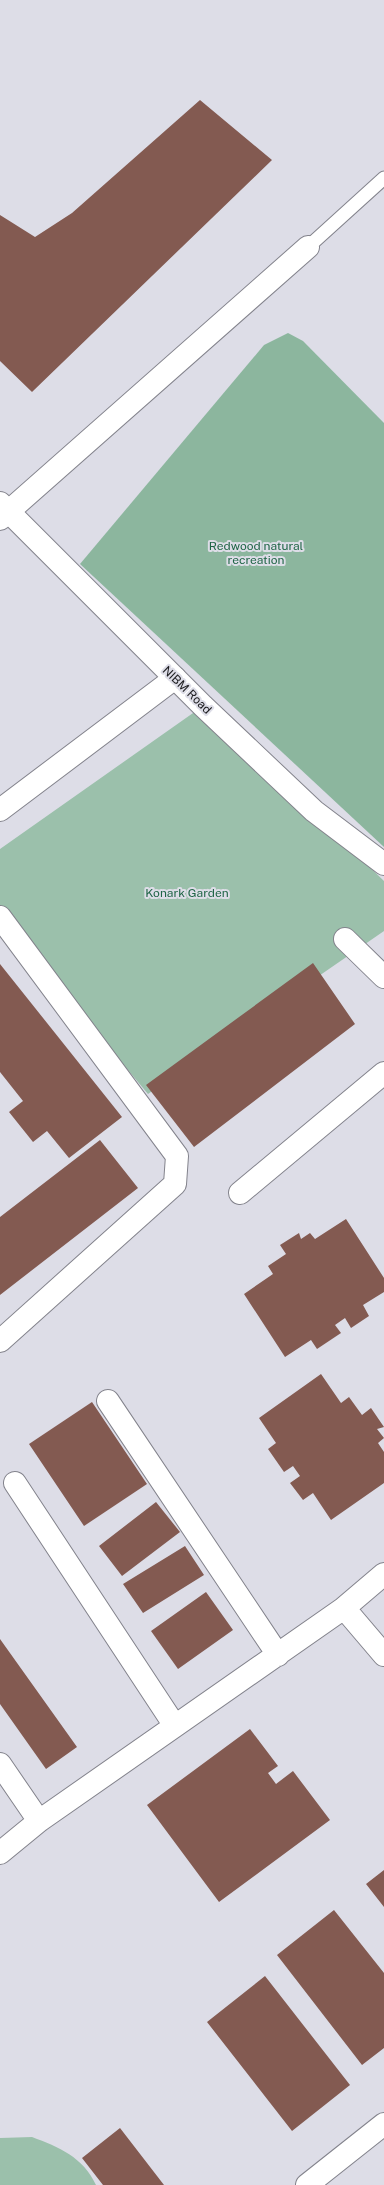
<svg xmlns="http://www.w3.org/2000/svg" width="384" height="2185" font-family="'Public Sans',sans-serif">
<rect width="100%" height="100%" fill="#dddde7"/>
<path fill="#9bc0ab" d="M203,706L384,881V931L148,1094L0,917V849Z
M32,2137C59,2147 83,2157 96,2185H0V2138Z"/>
<path fill="#8cb69e" d="M288,333L303,341L384,423V847L80,564L264,345Z"/>
<path fill="#835a51" d="M200,100L272,160L32,392L0,361V215L35,237L72,213Z
M313,963L355,1024L194,1147L146,1085Z
M0,964L122,1117L69,1158L47,1131L33,1142L9,1112L23,1101L0,1072Z
M100,1140L138,1188L0,1295V1217Z
M346,1219L384,1278V1292L363,1305L369,1316L351,1328L345,1318L335,1325L341,1333L317,1349L311,1340L285,1357L244,1294L273,1274L268,1266L286,1254L280,1245L299,1233L301,1239L310,1233L315,1239Z
M321,1374L341,1403L349,1397L362,1415L371,1408L384,1427L377,1429L384,1438L378,1443L384,1452V1483L331,1520L313,1493L303,1500L290,1483L300,1476L293,1466L284,1472L268,1449L276,1443L259,1418Z
M92,1402L147,1484L84,1526L29,1444Z
M156,1502L180,1532L122,1576L99,1546Z
M185,1546L204,1575L143,1613L123,1584Z
M206,1592L233,1630L178,1669L151,1631Z
M0,1639L77,1747L46,1769L0,1704Z
M250,1729L278,1766L268,1773L276,1784L293,1771L330,1820L219,1902L147,1805Z
M384,1870V1907L366,1884Z
M334,1910L384,1973V2048L362,2065L277,1955Z
M265,1976L350,2085L292,2131L207,2022Z
M120,2128L164,2185H103L82,2158Z"/>
<g fill="none" stroke-linecap="round" stroke-linejoin="round">
<defs>
<path id="service" d="M308,247L384,178"/>
<path id="minor" d="M0,519L308,247
M0,810L175,678
M0,917L177,1156L175,1184L0,1341
M345,939L384,977
M240,1193L384,1073
M108,1401L278,1655
M15,1483L175,1726
M344,1608L384,1655
M0,1764L39,1821
M0,1853L39,1821L344,1608L384,1574
M307,2185L384,2124"/>
<path id="secondary" d="M0,503L203,706L314,811L384,864"/>
</defs>
<use href="#service" stroke="#83838c" stroke-width="15"/>
<use href="#minor" stroke="#83838c" stroke-width="24"/>
<use href="#secondary" stroke="#83838c" stroke-width="24"/>
<use href="#service" stroke="#fff" stroke-width="13"/>
<use href="#minor" stroke="#fff" stroke-width="22"/>
<use href="#secondary" stroke="#fff" stroke-width="22"/>
</g>
<g text-anchor="middle" dominant-baseline="central" stroke-width="4" stroke-linejoin="round" paint-order="stroke">
<g font-size="12" fill="#1f6546" stroke="#dddde7">
<text x="256" y="546">Redwood natural<tspan x="256" dy="14">recreation</tspan></text>
<text x="187" y="893">Konark Garden</text>
</g>
<g font-size="12" fill="#1c1c1f" stroke="#dddde7">
<text transform="translate(187 690) rotate(44)">NIBM Road</text>
</g>
</g>
</svg>
